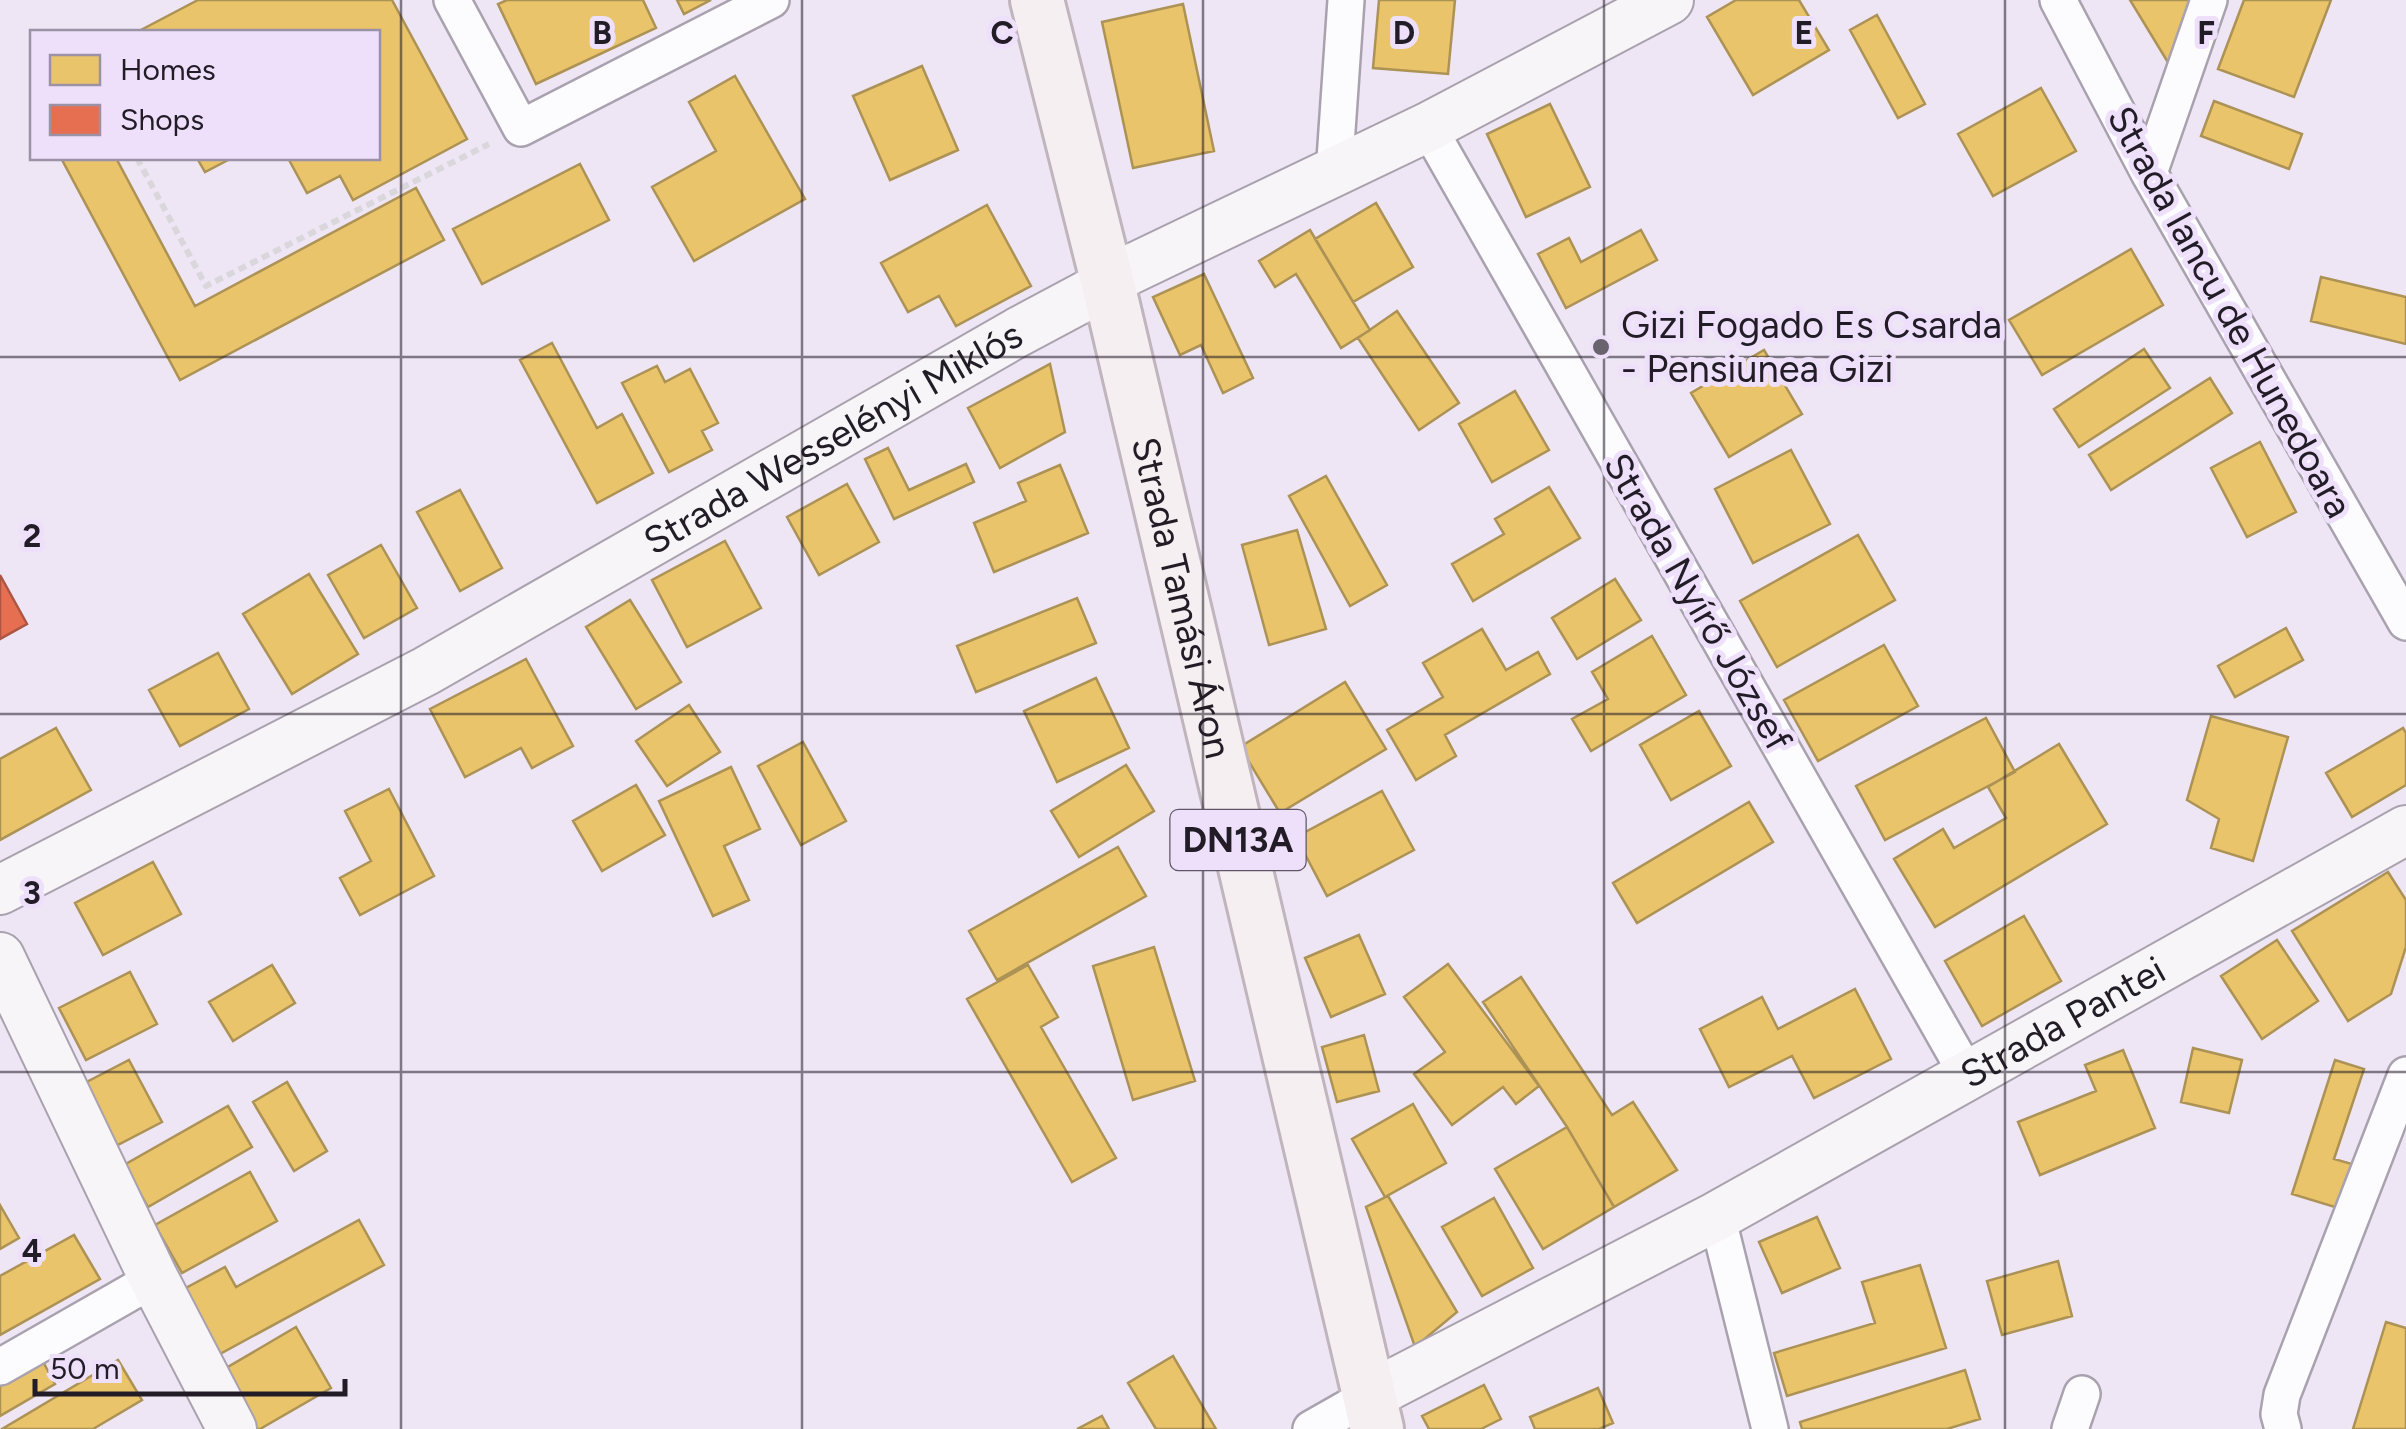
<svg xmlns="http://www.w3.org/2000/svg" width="2406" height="1429" font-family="Figtree,sans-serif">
<rect width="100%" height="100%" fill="#eee6f5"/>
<path fill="#e9c46a" stroke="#ad9256" stroke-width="2.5" d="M198,0H392L467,139L353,200L340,176L307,193L288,158H378V32H137Z
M507,0H643L656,28L536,84L498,4Z
M677,0H711L684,14Z
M1379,0H1455L1448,74L1373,68Z
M1736,0H1799L1829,50L1753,95L1707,17Z
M2130,0H2192L2169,64Z
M2244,0H2331L2294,97L2218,69Z
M1183,4L1214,151L1133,168L1102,22Z
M1877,15L1925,104L1898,118L1850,30Z
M922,66L958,150L890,180L853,96Z
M735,76L805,199L694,261L652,187L716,151L689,102Z
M2041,88L2076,151L1993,196L1958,134Z
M2214,101L2302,134L2289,169L2201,136Z
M1550,104L1590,187L1526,217L1487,134Z
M61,158H116L195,306L416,188L444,240L180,380Z
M197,158H232L205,172Z
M580,164L609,220L482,284L453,229Z
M1376,203L1413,267L1353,302L1315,239Z
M987,205L1031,286L956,326L939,296L908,312L881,263Z
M1310,230L1370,330L1341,348L1296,274L1275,287L1259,261Z
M1641,230L1657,260L1566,308L1538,254L1569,238L1581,262Z
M2131,249L2163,305L2042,375L2009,320Z
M1204,274L1253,378L1223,393L1201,345L1180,355L1153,297Z
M2321,277L2406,297V344L2311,321Z
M1397,311L1459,403L1419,430L1358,338Z
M552,343L597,428L622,414L653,473L597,503L520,360Z
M2144,349L2170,388L2079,447L2054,409Z
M1764,350L1802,414L1729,457L1691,393Z
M1050,364L1065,432L1000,468L968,408Z
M657,366L665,382L690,369L718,423L702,431L712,450L669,472L622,383Z
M2210,378L2232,413L2111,490L2089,455Z
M1515,391L1549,450L1492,482L1459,424Z
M2260,442L2296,512L2247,537L2211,468Z
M888,448L909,490L966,464L974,482L894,519L865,459Z
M1791,450L1830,524L1753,563L1715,489Z
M1060,465L1088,533L994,572L974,523L1026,501L1018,483Z
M1326,476L1387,585L1350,606L1289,496Z
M847,484L879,542L819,575L787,517Z
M1549,487L1580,538L1473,601L1452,564L1504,534L1495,519Z
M460,490L502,568L460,591L417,512Z
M1297,530L1326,629L1269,645L1242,545Z
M1858,535L1895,600L1777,667L1740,601Z
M725,541L761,608L687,647L652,580Z
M381,545L417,608L364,638L328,575Z
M309,574L358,654L292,694L243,614Z
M1615,579L1641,620L1577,659L1552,618Z
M1077,598L1096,643L976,692L957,646Z
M630,600L681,682L636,709L586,627Z
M2286,628L2303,660L2235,697L2218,666Z
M1482,629L1506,670L1538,652L1550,674L1445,735L1456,756L1416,780L1387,730L1443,697L1423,663Z
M1652,636L1686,695L1591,751L1572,719L1608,699L1592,672Z
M1884,645L1918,706L1818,761L1784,700Z
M218,653L249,709L180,746L149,690Z
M526,659L573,746L532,768L521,748L465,777L430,709Z
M1096,678L1129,748L1057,782L1024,711Z
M1345,682L1386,749L1280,813L1240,747Z
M689,705L720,752L667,786L636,741Z
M1699,711L1731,766L1671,800L1640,745Z
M2211,716L2288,737L2253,861L2211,848L2219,819L2187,800Z
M1986,718L2015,772L1885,840L1856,786Z
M56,728L91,790L0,840V759Z
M2403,728L2406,733V785L2352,817L2326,773Z
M803,742L846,821L801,845L758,766Z
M2059,744L2107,824L1935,927L1894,859L1943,829L1954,848L2006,818L1988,787Z
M1126,765L1154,811L1079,857L1051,811Z
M731,767L760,829L724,846L749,900L713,916L659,801Z
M636,785L665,835L602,871L573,821Z
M389,789L434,876L360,915L340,878L371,861L345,811Z
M1382,791L1414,850L1327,896L1296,837Z
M1749,802L1773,842L1637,923L1613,883Z
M1118,847L1146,896L997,980L969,931Z
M153,862L181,914L103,955L75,903Z
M2388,872L2406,900V947L2391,994L2348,1021L2292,931Z
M2024,916L2061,981L1982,1026L1945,961Z
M1359,935L1385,994L1331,1017L1305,958Z
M2277,940L2318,1001L2262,1039L2221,976Z
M1154,947L1195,1081L1133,1100L1093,966Z
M1448,964L1539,1086L1516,1104L1503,1087L1452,1125L1414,1074L1445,1052L1404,997Z
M272,965L295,1003L233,1041L209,1002Z
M1028,965L1058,1017L1041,1027L1116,1158L1072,1182L967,999Z
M130,972L157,1024L86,1060L59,1008Z
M1521,977L1612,1115L1633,1102L1677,1170L1614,1207L1567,1127L1483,1002Z
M1855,989L1891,1059L1814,1098L1792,1056L1729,1087L1700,1029L1762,997L1778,1029Z
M1364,1035L1379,1091L1337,1102L1322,1047Z
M2193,1048L2242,1060L2229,1113L2181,1102Z
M2123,1050L2155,1128L2040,1175L2018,1122L2096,1091L2085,1065Z
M129,1060L162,1122L110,1149L77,1087Z
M2335,1060L2364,1069L2334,1159L2352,1164L2338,1208L2292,1194Z
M287,1082L327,1151L294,1171L253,1102Z
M1413,1104L1446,1163L1385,1197L1352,1139Z
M228,1106L252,1147L148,1207L124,1165Z
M1567,1127L1614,1207L1543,1249L1495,1169Z
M250,1172L277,1221L182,1273L155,1225Z
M1388,1196L1457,1312L1415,1347L1366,1207Z
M1494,1198L1533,1268L1482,1296L1442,1227Z
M0,1205L19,1238L0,1249Z
M1817,1217L1840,1268L1782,1293L1759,1242Z
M359,1220L384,1265L218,1355L182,1290L225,1267L236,1287Z
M74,1235L100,1279L0,1335V1276Z
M2058,1261L2072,1316L2002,1335L1987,1281Z
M1920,1265L1946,1348L1787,1396L1774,1353L1875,1323L1862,1282Z
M2386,1322L2406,1328V1429H2353Z
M296,1327L331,1388L260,1429H255L221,1371Z
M40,1356L55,1384L0,1416V1379Z
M1173,1356L1216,1429H1156L1128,1383Z
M118,1360L142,1400L93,1429H2Z
M1965,1370L1980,1419L1947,1429H1802L1800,1422Z
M1484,1385L1501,1419L1481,1429H1429L1422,1416Z
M1598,1388L1613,1423L1599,1429H1535L1530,1417Z
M1102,1416L1109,1429H1077Z"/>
<path fill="#e76f51" stroke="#ac5644" stroke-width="2.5" d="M0,575L27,624L0,639Z"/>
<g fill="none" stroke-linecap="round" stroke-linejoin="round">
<defs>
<path id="street" d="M452,0L521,128L771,0
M2058,0L2149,173L2406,622
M1428,127L1968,1076
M2149,173L2209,0
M1334,174L1346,0
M1717,1216L1770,1429
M0,1367L154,1279
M1311,1429L1369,1396
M2070,1429L2082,1394
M2283,1429L2279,1414L2282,1395L2406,1075"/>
<g id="secondary">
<path id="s1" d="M0,890L426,671L1018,332L1108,284L1121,274L1428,127L1669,0"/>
<path d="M0,957L154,1279L232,1429"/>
<path id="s2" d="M1369,1396L1717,1216L2406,830"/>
</g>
<g id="primary">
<path id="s3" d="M1037,0L1108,284L1377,1429"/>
</g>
</defs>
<use href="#street" stroke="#a9a2ae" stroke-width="40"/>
<use href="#secondary" stroke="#a9a2ae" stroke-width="52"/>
<use href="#primary" stroke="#c0b4bd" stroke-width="58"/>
<path stroke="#d9d7db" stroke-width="6" stroke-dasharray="8 5" stroke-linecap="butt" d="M137,158L206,286L489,144"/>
<use href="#street" stroke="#fcfbfe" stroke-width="35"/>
<use href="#secondary" stroke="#f8f5f8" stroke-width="48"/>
<use href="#primary" stroke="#f6eff2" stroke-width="52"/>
</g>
<path fill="none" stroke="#221c26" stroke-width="2.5" stroke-opacity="0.55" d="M401,0V1429M802,0V1429M1203,0V1429M1604,0V1429M2005,0V1429M0,357H2406M0,714H2406M0,1072H2406"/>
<circle fill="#69636e" stroke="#eee0fb" stroke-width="4" cx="1601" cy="347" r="10"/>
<g text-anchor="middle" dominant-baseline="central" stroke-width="10" stroke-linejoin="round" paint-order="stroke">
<rect fill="#eee0fb" stroke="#5f5766" stroke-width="2.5" x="1170.5" y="810" width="135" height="60" rx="8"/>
<g font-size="35" font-weight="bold" fill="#221c26">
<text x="1238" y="840">DN13A</text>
</g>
<g font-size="38" fill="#221c26" stroke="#eee0fb">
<text transform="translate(2230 312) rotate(61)">Strada Iancu de Hunedoara</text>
<text stroke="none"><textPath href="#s1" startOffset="948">Strada Wesselényi Miklós</textPath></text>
<text stroke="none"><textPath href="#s3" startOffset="615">Strada Tamási Áron</textPath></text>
<text transform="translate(1698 602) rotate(60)">Strada Nyírő József</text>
<text stroke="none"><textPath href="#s2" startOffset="788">Strada Pantei</textPath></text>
</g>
<g font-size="38" fill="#221c26" stroke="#eee0fb" text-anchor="start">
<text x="1621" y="325">Gizi Fogado Es Csarda<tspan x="1621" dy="44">- Pensiunea Gizi</tspan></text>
</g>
</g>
<g font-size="32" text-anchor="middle" font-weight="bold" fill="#221c26" stroke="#eee0fb" stroke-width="10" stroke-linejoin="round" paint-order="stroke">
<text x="602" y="44">B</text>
<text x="1002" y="44">C</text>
<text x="1404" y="44">D</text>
<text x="1804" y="44">E</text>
<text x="2206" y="44">F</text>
<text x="32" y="547">2</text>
<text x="32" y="904">3</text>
<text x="32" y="1262">4</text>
</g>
<rect x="30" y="30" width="350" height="130" fill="#eee0fb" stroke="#9c92a6" stroke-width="2.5"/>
<rect x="50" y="55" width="50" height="30" fill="#e9c46a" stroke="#9c92a6" stroke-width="2.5"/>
<text x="120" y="80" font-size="30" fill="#221c26">Homes</text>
<rect x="50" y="105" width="50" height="30" fill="#e76f51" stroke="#9c92a6" stroke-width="2.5"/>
<text x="120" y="130" font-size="30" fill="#221c26">Shops</text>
<path d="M35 1379v15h310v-15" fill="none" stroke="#221c26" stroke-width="5"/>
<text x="50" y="1379" font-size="30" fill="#221c26" stroke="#eee0fb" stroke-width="8" paint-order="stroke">50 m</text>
</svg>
